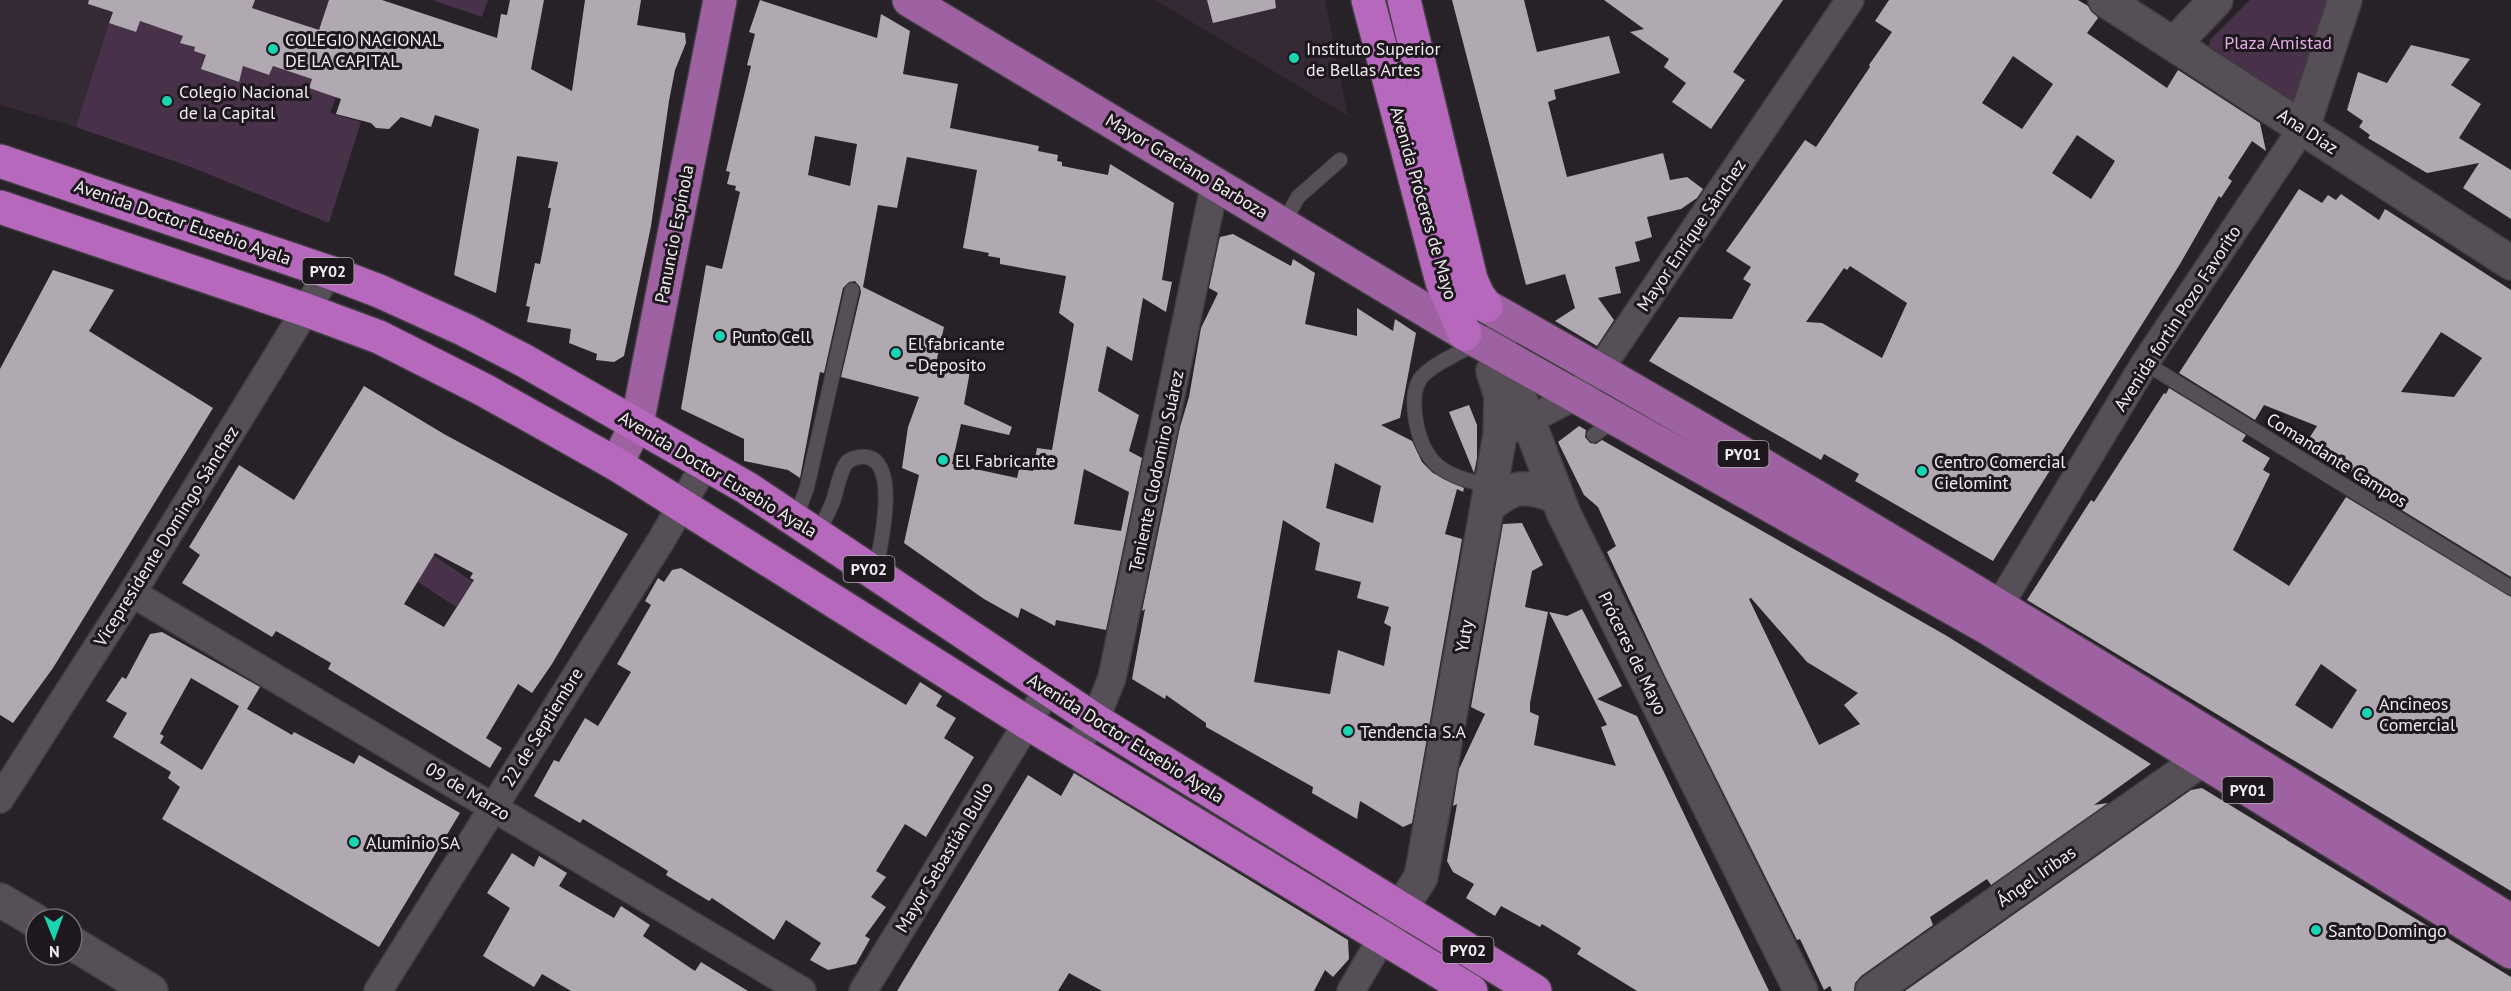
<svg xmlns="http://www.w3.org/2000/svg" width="2511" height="991" font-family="'PT Sans',sans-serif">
<rect width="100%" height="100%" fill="#272128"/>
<path fill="#342935" d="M0,0H368L295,208L191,167L76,127L0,105Z
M1155,0H1325L1348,116Z"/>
<path fill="#483249" d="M432,0H488L482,17Z
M2250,0H2330L2298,104L2209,46L2210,40Z
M140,21L183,36L180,43L195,47L194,51L206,55L202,69L238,82L244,66L269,75L273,66L312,79L309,88L336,97L330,113L361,122L329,223L191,167L76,127L109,23L135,32Z
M423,548L473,582L456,607L406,574Z"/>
<path fill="#b1a9b2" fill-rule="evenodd" d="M89,0H255L252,8L319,30L329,0H382L497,38L501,14L507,15L510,0H544L531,69L572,91L585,0H641L637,25L685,33L686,43L675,70L669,101L651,226L624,356L614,362L596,360L597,354L569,343L571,329L527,322L530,307L526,306L535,263L540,264L551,208H548L558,162L517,156L496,293L454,275L479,129L435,115L431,127L401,117L389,129L376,128L371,123L336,114L341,99L309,88L312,79L273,66L269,75L243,66L239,82L201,69L206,55L194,51L195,47L180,43L183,36L140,21L136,32L109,23L113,12L88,4Z
M760,0L877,38L881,14L910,31L903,74L958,84L950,128L1039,146L1038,151L1058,155L1057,161L1062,162V166L1108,175L1110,164L1174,203L1162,280L1172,282L1166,312L1143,298L1132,361L1107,346L1098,391L1139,415L1129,451L1142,458L1106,630L1056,620L1055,626L1021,608L1018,618L984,599L904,543L919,475L902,468L908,427L919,397L841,377L861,292L860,287L855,281L849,282L843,288L824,373L820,372L800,478L788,470L744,461V439L681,409L706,265L722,269L740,192L735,190L736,186L727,184L730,172L726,171L751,66L747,65L755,34L749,32ZM815,136L857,144L850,186L808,175ZM907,157L977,170L963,248L989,253L988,256L1000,258V264L1066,276L1059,313L1074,324L1052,450L1037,448L1033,471L1019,469L1017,478L952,464L961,424L1009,435L1012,427L964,404L970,371L936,363L944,327L863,287L878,205L897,208ZM1084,469L1129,492L1121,531L1074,524Z
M1207,0H1275L1276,8L1213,23Z
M1452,0H1524L1537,52L1609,36L1620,73L1554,90L1556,99L1548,102L1567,177L1663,153L1670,180L1687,177L1703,189L1697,198L1681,209L1647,217L1652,237L1635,242L1640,261L1615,267L1621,293L1598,298L1614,320L1597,346L1555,321L1575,308L1565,274L1526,285Z
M1604,0H1783L1733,72L1745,80L1711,129L1672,102L1686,83L1664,67L1669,59L1630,32L1644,29Z
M1889,0H2078L2088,6L2098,18L2087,33L2167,88L2178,70L2260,123L2266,151L2252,141L2228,178L2232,181L2221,198L2219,196L2180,264L1993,561L1855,481L1859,474L1824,454L1821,460L1649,361L1679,317L1732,319L1751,284L1743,279L1751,267L1726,251L1805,140L1816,147L1870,67L1869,65L1892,32L1875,21ZM2013,56L2053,84L2022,129L1982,103ZM2077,135L2115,161L2091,199L2052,173ZM1850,266L1907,303L1882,358L1822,323L1806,322L1844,268L1847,270Z
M2411,45L2470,59L2451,85L2481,104L2459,138L2511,170V219L2463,188L2479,163L2427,173L2368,138L2370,135L2359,127L2363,121L2347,110L2358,72L2387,83Z
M2299,189L2322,203L2328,195L2336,200L2341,194L2379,220L2385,209L2511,290V577L2356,482L2359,477L2308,440L2317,426L2264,405L2255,420L2179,373ZM2441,332L2482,358L2454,397L2401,392Z
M1233,234L1291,266L1293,259L1315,273L1305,324L1357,336V308L1393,331L1395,319L1416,333L1400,418L1381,425L1412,441L1422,462L1433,473L1464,488L1463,492L1457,489L1445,534L1462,539L1412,823L1403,827L1360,801L1357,819L1312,793L1313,787L1206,727V723L1166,695L1165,699L1132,679L1145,609L1142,611L1180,427L1189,397L1201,328L1218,293L1209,288L1219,241L1220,237ZM1335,463L1381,486L1373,523L1326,508ZM1283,520L1320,543L1315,570L1361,582L1357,598L1389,607L1384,623L1391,627L1384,666L1338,650L1330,694L1254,682Z
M53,270L114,290L89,331L213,408L53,668L13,723L0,715V369Z
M364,386L444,434L628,534L552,664L532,693L518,684L486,738L502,748L490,768L328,669L331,663L276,631L272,637L182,583L200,555L189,547L239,465L294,500ZM435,553L473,573L470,578L474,580L444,627L404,604Z
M2169,388L2246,435L2242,441L2270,458L2263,470L2270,474L2233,550L2289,586L2346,497L2511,597V891L2027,600L2091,500L2094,502L2164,393L2166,394ZM2321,664L2357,690L2332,729L2295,705Z
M1469,405L1477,425V458L1474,473L1449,412Z
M1579,426L1586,430L1585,437L1590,443L1596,444L1602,440L1947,636L2151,764L2094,805L2108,803L1991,885L1987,879L1930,917L1933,925L1861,976L1855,983L1854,991H1832L1830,986L1824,990L1800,939L1797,940L1663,672L1607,552L1616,546L1598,507L1584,495L1558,442ZM1751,598L1807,662L1858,693L1844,705L1860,724L1819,745L1749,599Z
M1522,523L1543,565L1532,571L1525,607L1548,612L1530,703V712L1539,716L1534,745L1616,766L1601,727L1607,725L1549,612L1567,616L1582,609L1622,686L1597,699L1637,716L1769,991H1637L1577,954L1581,948L1542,924L1540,927L1501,906L1495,916L1466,898L1474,884L1453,872L1447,861L1457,804L1453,806L1459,769L1485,714L1471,707L1503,524Z
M681,568L906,705L920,682L942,696L936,706L956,718L944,738L974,757L926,837L905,824L876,871L886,877L871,897L886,907L865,936L870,939L856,964L828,970L810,960L821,943L786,920L774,940L712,898L709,901L666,875L668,871L657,864L583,819L580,823L534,796L554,760L559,762L585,718L598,726L631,672L617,664L651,605L645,601L658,578L664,582L672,570Z
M162,632L260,687L247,709L292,735L294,732L354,764L359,755L460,813L379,947L162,819L180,787L168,778L171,772L113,737L127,713L106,701L122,677L126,679L150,634ZM191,678L239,706L202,770L160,743L164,736L160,734Z
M1074,773L1348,940L1349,959L1333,977L1325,970L1314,991H1102L1069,973L1058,991H897L1028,775L1061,796Z
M2202,788L2511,977V991H1905L2191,790Z
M512,853L534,867L539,856L567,873L559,886L614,918L621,906L650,925L643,936L695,971L701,962L748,991H571L542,974L534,987L483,956L510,908L487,893Z"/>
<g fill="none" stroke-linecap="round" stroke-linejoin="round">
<defs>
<path id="service" d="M1283,224L1298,197L1340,160
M1474,345C1460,352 1429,366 1420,379C1413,391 1414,402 1415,415C1422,466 1444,476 1491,486
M2145,363L2511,588
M1594,435L1614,420
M795,520L807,487L852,290
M817,534C823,523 829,512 833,501C837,490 839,475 845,465C848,459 854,458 860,457C904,452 879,552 875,573"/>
<path id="minor" d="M1512,429L1575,396L1600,369L1850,0
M132,593L802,991
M1988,624L2145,363L2303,127
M1073,750L1095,720L1112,678L1215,183
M0,799L132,593L329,272
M378,991L662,539L706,463
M863,991L1048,689
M1351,991L1382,938"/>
<path id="tertiary" d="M2174,44L2216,0
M2303,127L2345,0
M0,900L36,921
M72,943L151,991
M1872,991L2201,760"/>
<path id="secondary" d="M2105,0L2511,263
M1497,339L1564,514L1801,991
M1487,508C1511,485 1527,484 1557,497L1559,502
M1382,938L1421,877L1423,866L1500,435L1501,396L1493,371"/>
<path id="primary" d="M909,0L1465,334L1986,627L2511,952
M1486,306C1834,501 2172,711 2511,921
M616,464L637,424L720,0"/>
<path id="trunk" d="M1368,0L1442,282L1465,334
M1404,0L1471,279L1478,295L1486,306
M0,161L329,272L379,291L465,330L525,361L747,488L1095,720L1535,991
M0,207L306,310L379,337L484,390L616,464L1026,722L1471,991"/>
</defs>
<use href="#service" stroke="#413c41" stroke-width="16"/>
<use href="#minor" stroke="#413c41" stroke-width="30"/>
<use href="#tertiary" stroke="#413c41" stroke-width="36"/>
<use href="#secondary" stroke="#413c41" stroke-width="36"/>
<use href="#primary" stroke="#413c41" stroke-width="36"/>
<use href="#trunk" stroke="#413c41" stroke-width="36"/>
<use href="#service" stroke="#574f57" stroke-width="14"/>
<use href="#minor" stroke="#574f57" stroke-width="27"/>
<use href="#tertiary" stroke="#574f57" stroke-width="33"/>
<use href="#secondary" stroke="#574f57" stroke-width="33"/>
<use href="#primary" stroke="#9e62a3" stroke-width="33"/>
<use href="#trunk" stroke="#b668bc" stroke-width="33"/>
</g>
<g fill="#1ad5b2" stroke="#1e171e" stroke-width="2">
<circle cx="273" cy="49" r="6"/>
<circle cx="1294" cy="58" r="6"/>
<circle cx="167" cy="101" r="6"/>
<circle cx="720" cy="336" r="6"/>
<circle cx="896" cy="353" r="6"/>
<circle cx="943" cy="460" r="6"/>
<circle cx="1922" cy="471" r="6"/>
<circle cx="2367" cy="713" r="6"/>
<circle cx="1348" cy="731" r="6"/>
<circle cx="354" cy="842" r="6"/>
<circle cx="2316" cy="930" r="6"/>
</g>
<g text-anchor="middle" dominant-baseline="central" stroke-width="6" stroke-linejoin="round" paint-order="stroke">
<g fill="#1e171e" stroke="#b1acb1" stroke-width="1.5">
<rect x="302.5" y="258" width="51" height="26" rx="4.5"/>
<rect x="1717.5" y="441" width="51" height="26" rx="4.5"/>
<rect x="843.5" y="556" width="51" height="26" rx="4.5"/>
<rect x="2222.5" y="777" width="51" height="26" rx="4.5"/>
<rect x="1442.5" y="937" width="51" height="26" rx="4.5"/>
</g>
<g font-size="16" font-weight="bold" fill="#f0ecf0">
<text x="328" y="271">PY02</text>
<text x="1743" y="454">PY01</text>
<text x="869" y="569">PY02</text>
<text x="2248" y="790">PY01</text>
<text x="1468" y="950">PY02</text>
</g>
<g font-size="18" fill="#f0ecf0" stroke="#1e171e" text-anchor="start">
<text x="285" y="39">COLEGIO NACIONAL<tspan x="285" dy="21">DE LA CAPITAL</tspan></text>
<text x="1306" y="48">Instituto Superior<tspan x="1306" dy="21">de Bellas Artes</tspan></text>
<text x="179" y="91">Colegio Nacional<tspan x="179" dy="21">de la Capital</tspan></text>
<text x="732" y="336">Punto Cell</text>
<text x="908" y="343">El fabricante<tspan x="908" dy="21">- Deposito</tspan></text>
<text x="955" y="460">El Fabricante</text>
<text x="1934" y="461">Centro Comercial<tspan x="1934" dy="21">Cielomint</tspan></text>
<text x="2379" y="703">Ancineos<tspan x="2379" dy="21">Comercial</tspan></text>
<text x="1360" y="731">Tendencia S.A</text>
<text x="366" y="842">Aluminio SA</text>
<text x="2328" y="930">Santo Domingo</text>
</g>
<g font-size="18" fill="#e2aee5" stroke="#1e171e">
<text x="2278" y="42">Plaza Amistad</text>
</g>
<g font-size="18" fill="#f0ecf0" stroke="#1e171e">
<text transform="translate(2308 131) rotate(33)">Ana Díaz</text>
<text transform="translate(1187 166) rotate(31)">Mayor Graciano Barboza</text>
<text transform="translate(1424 203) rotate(74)">Avenida Próceres de Mayo</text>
<text transform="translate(183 222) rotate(19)">Avenida Doctor Eusebio Ayala</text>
<text transform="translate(674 234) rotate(-79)">Panuncio Espínola</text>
<text transform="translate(1691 235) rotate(-56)">Mayor Enrique Sánchez</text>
<text transform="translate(2177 318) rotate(-57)">Avenida fortin Pozo Favorito</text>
<text transform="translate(2337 460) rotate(32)">Comandante Campos</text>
<text transform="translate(1156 471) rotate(-78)">Teniente Clodomiro Suárez</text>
<text transform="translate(718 474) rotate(31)">Avenida Doctor Eusebio Ayala</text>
<text transform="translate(166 536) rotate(-58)">Vicepresidente Domingo Sánchez</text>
<text transform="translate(1464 636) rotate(-80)">Yuty</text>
<text transform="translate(1633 653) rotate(64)">Próceres de Mayo</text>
<text transform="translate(542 727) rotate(-58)">22 de Septiembre</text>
<text transform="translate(1126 738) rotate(32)">Avenida Doctor Eusebio Ayala</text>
<text transform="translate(468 791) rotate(31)">09 de Marzo</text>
<text transform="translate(944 857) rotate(-59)">Mayor Sebastián Bullo</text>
<text transform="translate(2036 876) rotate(-35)">Ángel Iribas</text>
</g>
</g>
<g transform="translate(54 937) rotate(179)"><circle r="28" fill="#1e171e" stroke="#726c72" stroke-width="1.5"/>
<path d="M0-4.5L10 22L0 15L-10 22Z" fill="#1ad5b2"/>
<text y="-9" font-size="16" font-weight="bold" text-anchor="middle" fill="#f0ecf0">N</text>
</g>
</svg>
